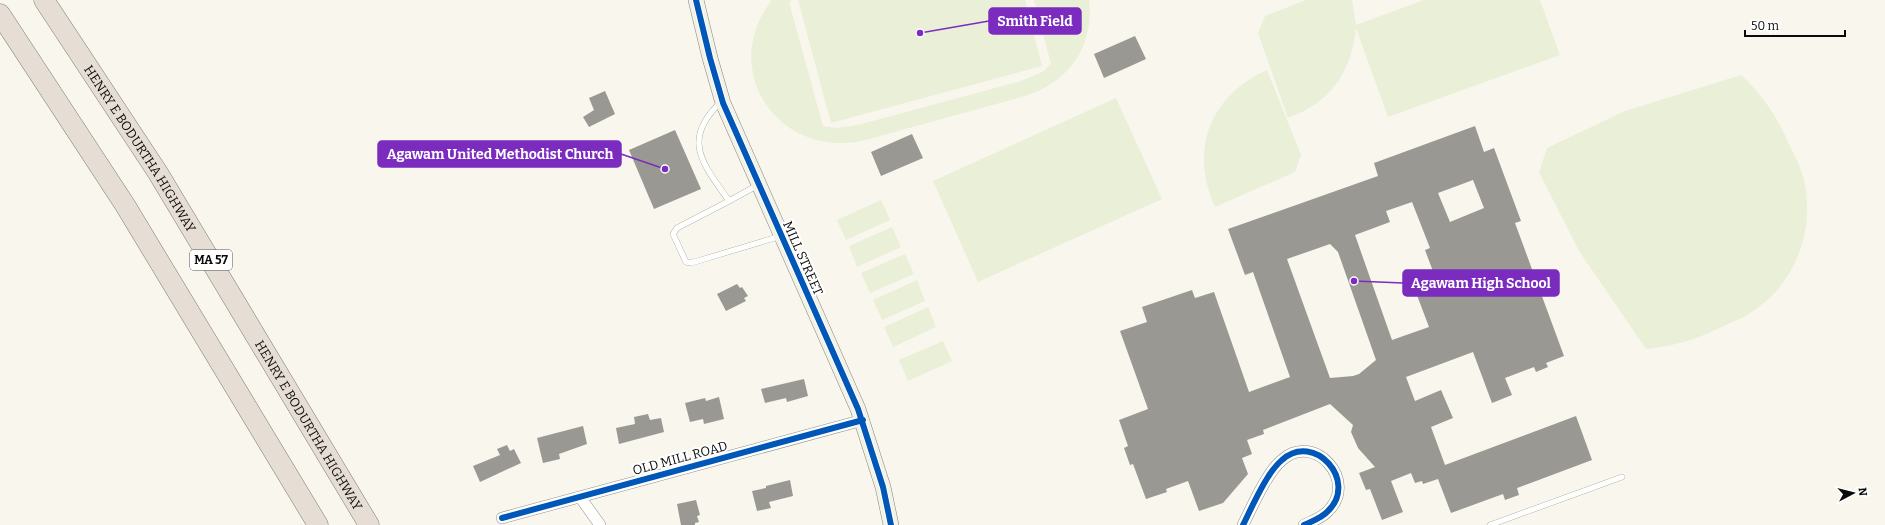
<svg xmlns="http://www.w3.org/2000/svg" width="1885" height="525" font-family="Bitter,serif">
<rect width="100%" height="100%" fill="#f8f6ed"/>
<path fill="#eaf0d8" d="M772,0H792L789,2L823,126L836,128L858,125L1021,81L1042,72L1051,64L1034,0H1089C1094,47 1069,82 1025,96L862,141C777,158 718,69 772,0Z
M798,0H1025L1042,66L831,123Z
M1306,0H1352L1356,25L1424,0H1540L1560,55L1388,117L1356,28C1351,73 1331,102 1288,118L1258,33L1265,16Z
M1267,70L1301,155L1295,172L1215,207C1189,149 1210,96 1267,70Z
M1741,75C1763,95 1777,117 1789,144C1795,156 1801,168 1804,180C1815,229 1797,280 1756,309C1747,316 1735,321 1724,326C1697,339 1676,346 1646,349L1579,251L1539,172L1547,148L1625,111Z
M1116,98L1162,199L978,282L933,181Z
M881,200L890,220L846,240L837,220Z
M892,227L901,247L857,267L849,246Z
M905,254L914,274L870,293L861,273Z
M917,280L925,301L882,320L873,300Z
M928,307L936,327L893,347L884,327Z
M943,341L952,361L908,381L899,360Z"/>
<path fill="#9a9893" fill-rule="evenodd" d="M1135,36L1146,59L1104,78L1094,54Z
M605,91L615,114L589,127L583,117L594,110L589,98Z
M1475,126L1484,152L1494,148L1521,221L1515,223L1564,356L1546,363L1548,367L1536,372L1534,367L1505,378L1512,395L1492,403L1473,352L1406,377L1415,401L1441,390L1453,418L1431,427L1445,465L1576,416L1592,460L1517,488L1519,495L1505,500L1503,494L1451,513L1438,479L1423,484L1422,481L1415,483L1411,473L1391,481L1403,512L1382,520L1370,489L1366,490L1359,473L1375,467L1358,448L1351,432L1353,425L1330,404L1263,430L1264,434L1247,440L1252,454L1242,458L1248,474L1223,503L1199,511L1188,481L1166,489L1167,492L1146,499L1133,464L1130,465L1124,448L1128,446L1119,420L1148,409L1120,331L1147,322L1142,307L1192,290L1195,298L1214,292L1249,392L1290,377L1253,272L1245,275L1228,229L1378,176L1374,163ZM1473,180L1484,208L1450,222L1438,193ZM1412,202L1430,248L1425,250L1437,282L1415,290L1429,327L1392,340L1355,235L1390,222L1386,211ZM1330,244L1338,252L1376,360L1359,374L1353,376L1330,378L1287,259Z
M675,130L701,189L654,209L629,150Z
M912,134L923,158L881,176L871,152Z
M737,284L740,288L742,287L748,296L744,298L746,301L726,311L717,294Z
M804,379L808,396L787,402L786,398L765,403L761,389Z
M719,397L724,419L704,424L703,419L690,422L685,403L705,398L706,401Z
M648,414L650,420L661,418L664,432L619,444L616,428L635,424L634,417Z
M583,426L587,444L559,454L560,459L543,463L537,438Z
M507,445L510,451L514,449L521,463L480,482L473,466L500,455L497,449Z
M790,480L793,496L769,502L771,508L757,511L752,491L766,488V486Z
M696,500L700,515L697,516L699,522L695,523V525H681L677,504Z"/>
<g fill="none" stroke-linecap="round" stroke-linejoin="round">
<defs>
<path id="lane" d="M721,102C680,140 704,165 729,201L677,228L673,234L686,262L691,263L781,236
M729,201L758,185
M1490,525L1622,477"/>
<path id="street" d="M580,497L600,525
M502,518L863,420
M1243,525C1252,507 1267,472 1282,460C1314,431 1359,481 1328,511C1322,518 1312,521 1304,525"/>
<path id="secondary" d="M696,0L710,58L723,103L858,409L883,487L891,525"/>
<g id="highway">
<path id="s1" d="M44,0L158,173L369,525"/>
<path d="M0,14L125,205L318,525"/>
</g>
</defs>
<use href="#lane" stroke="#91908c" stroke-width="6"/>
<use href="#street" stroke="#91908c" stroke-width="12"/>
<use href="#secondary" stroke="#888783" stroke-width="16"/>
<use href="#highway" stroke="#7e7e7a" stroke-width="21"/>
<use href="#lane" stroke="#fefefc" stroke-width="5.5"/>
<use href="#street" stroke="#fefefc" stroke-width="11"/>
<use href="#secondary" stroke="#f3f2e7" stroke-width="15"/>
<use href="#highway" stroke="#e6ddd4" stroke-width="20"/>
<defs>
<path id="cycleway" d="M696,0L710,58L723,103L858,409L883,487L891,525
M502,518L863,420
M1243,525C1252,507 1267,472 1282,460C1314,431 1359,481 1328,511C1322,518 1312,521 1304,525"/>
</defs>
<use href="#cycleway" stroke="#fff" stroke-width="8"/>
<use href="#cycleway" stroke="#0057b8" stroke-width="6"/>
</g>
<g text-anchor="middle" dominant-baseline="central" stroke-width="4" stroke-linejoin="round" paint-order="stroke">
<rect fill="#fff" stroke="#545454" stroke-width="1" x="190" y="250" width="42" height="20" rx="3"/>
<g font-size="12" font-weight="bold" fill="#0a0a0a">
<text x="211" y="260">MA 57</text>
</g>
<g font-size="13" fill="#0a0a0a" stroke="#fff">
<text stroke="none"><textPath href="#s1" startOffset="177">HENRY E BODURTHA HIGHWAY</textPath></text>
<text transform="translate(803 258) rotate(66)">MILL STREET</text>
<text stroke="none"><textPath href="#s1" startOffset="501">HENRY E BODURTHA HIGHWAY</textPath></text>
<text transform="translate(680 458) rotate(-15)">OLD MILL ROAD</text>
</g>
</g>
<path fill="none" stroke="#7b2cbf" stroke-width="1.5" d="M920 33L989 21M665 169L621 154M1354 281L1403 283"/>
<g fill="#7b2cbf" stroke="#fff" stroke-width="1.5">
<circle cx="920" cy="33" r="4"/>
<circle cx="665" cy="169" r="4"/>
<circle cx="1354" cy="281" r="4"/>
</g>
<g fill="#7b2cbf" stroke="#7b2cbf" stroke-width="1.5">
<rect x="989" y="8" width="92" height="26" rx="4"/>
<rect x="378" y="141" width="243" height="26" rx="4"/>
<rect x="1403" y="270" width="156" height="26" rx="4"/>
</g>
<g font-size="14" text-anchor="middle" font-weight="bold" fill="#fff">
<text x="1035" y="26">Smith Field</text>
<text x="500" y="159">Agawam United Methodist Church</text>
<text x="1481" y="288">Agawam High School</text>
</g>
<g transform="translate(1853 493) rotate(83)" stroke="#ffffff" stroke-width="3" paint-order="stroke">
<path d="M0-3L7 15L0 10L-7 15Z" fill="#0a0a0a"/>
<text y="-6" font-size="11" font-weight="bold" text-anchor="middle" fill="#0a0a0a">N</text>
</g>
<path d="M1745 30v6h100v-6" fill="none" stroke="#0a0a0a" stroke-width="2"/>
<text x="1751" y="30" font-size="12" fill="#0a0a0a" stroke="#ffffff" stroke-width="3" paint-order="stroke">50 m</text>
</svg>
